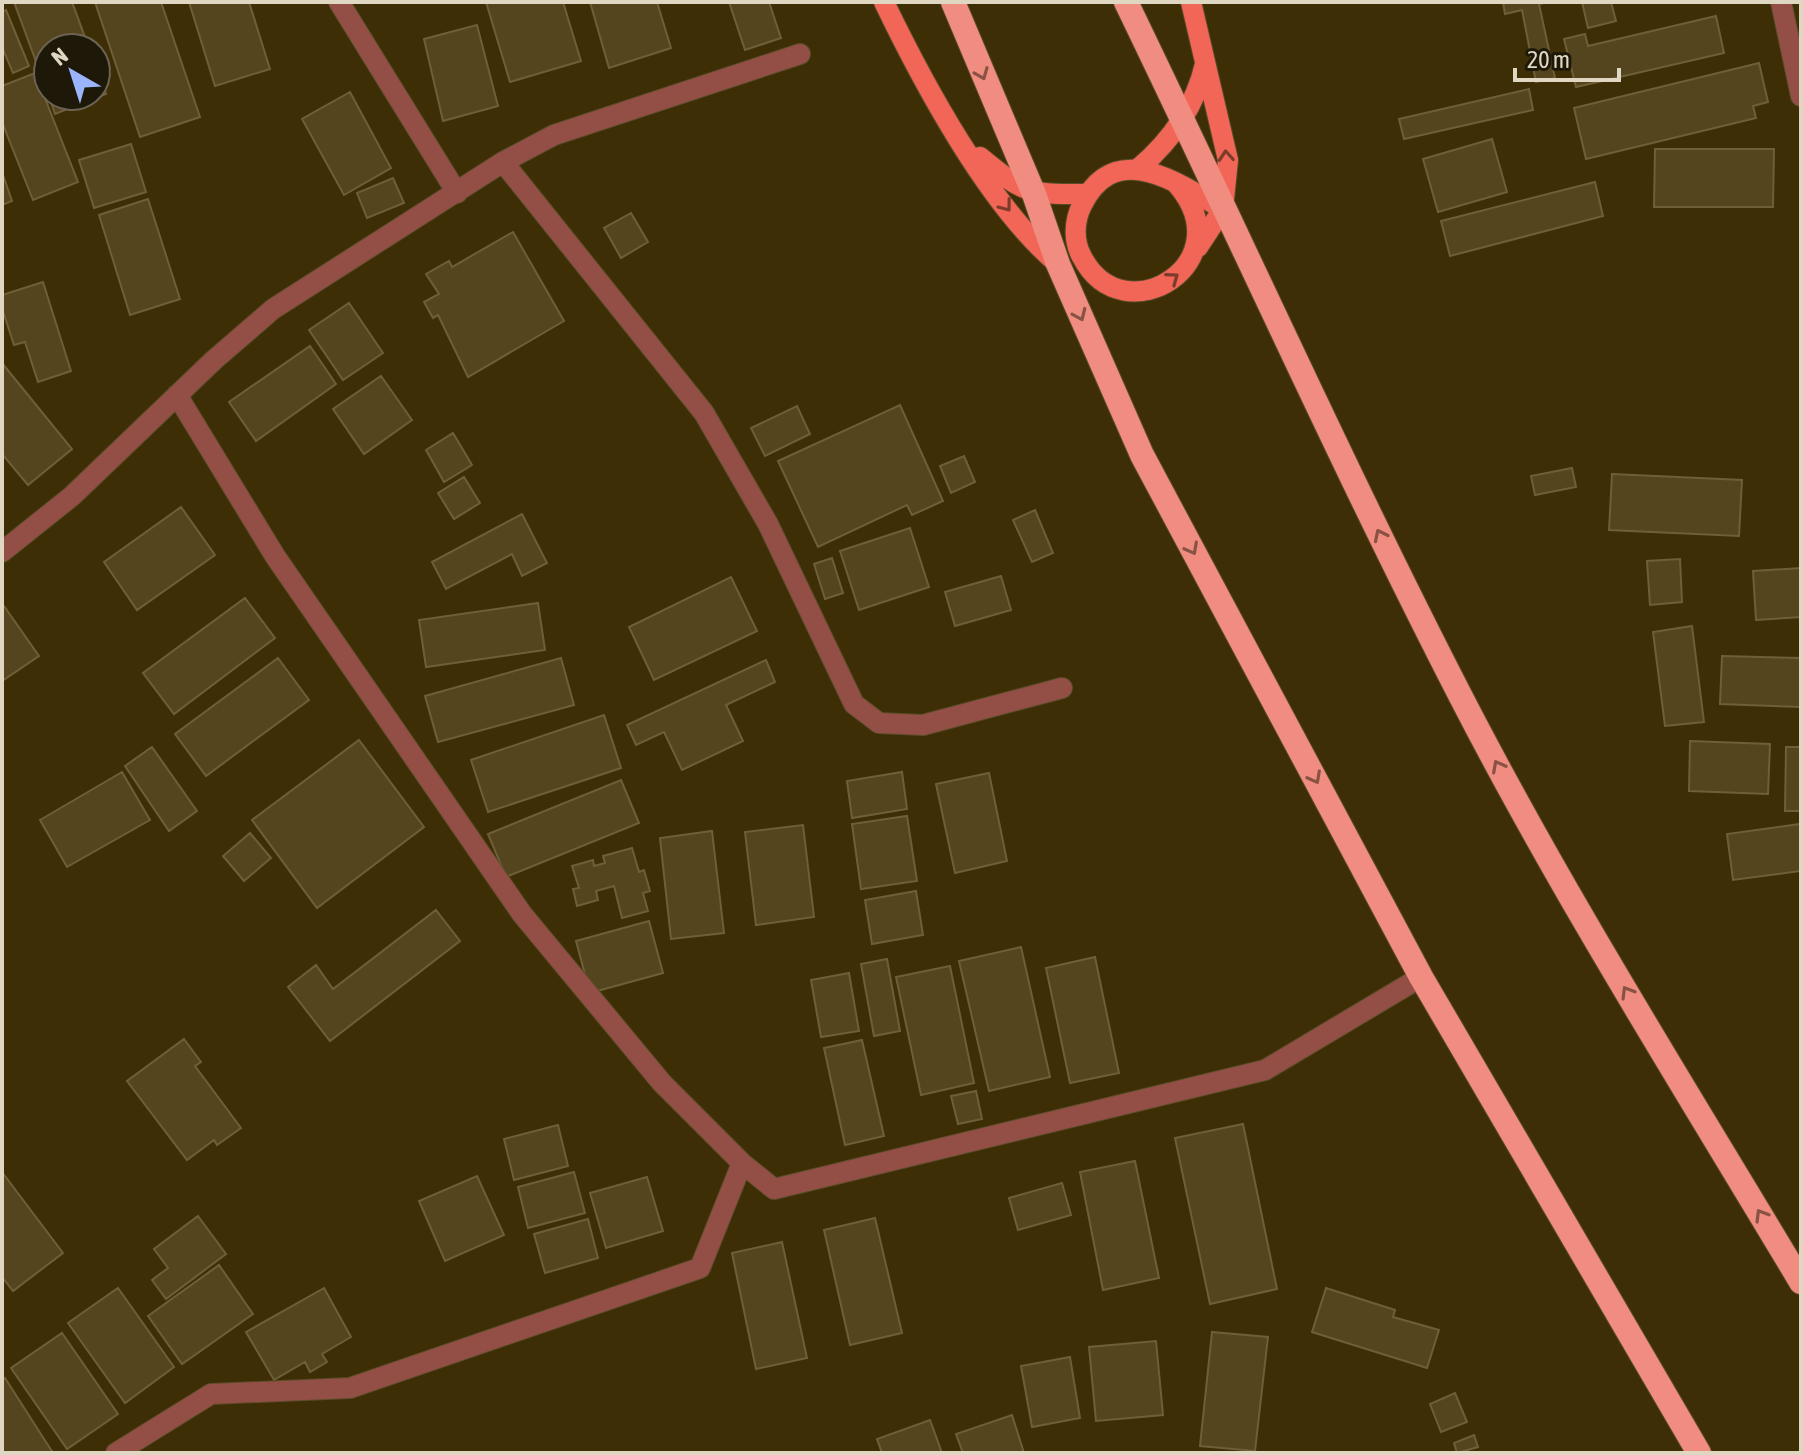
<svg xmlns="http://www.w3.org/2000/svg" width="1803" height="1455" font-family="'Asap Condensed',sans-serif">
<rect width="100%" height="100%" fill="#3d2e06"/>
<path fill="#54451e" stroke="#6e5f38" stroke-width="2" d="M14,2H72L89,48H48V94Z
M95,2H161L200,117L140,137Z
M189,2H249L270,69L215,86Z
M486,2H563L581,61L510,82Z
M590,2H657L671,48L609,68Z
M729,2H769L781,38L745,50Z
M1503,2H1549L1539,4L1555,78L1536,82L1522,10L1505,14Z
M1582,2H1611L1616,21L1588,28Z
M6,10L29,66L13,73L2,47V12Z
M1716,16L1724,53L1576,87L1564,39L1585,34L1588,46Z
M477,25L498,106L443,121L424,39Z
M1759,63L1768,102L1753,106L1756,118L1586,159L1574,108Z
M96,67L106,94L55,114L49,96H96Z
M35,73L78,182L33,200L2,122V86Z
M1529,89L1533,110L1404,139L1399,119Z
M350,92L391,168L344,195L302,119Z
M1492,139L1507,192L1438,212L1423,159Z
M131,144L146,192L94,208L79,160Z
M1655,149H1774L1773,207H1654Z
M2,172L12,201L2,205Z
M393,178L404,203L367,218L357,193Z
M1595,182L1603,216L1450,256L1441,221Z
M148,199L180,299L130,315L99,215Z
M631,213L648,242L621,258L604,228Z
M513,232L564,321L468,377L438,315L433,318L424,302L439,294L426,274L449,261L452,267Z
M43,282L71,371L38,382L25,342L14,345L2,308V295Z
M349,303L383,353L343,380L309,330Z
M310,346L336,384L256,441L229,402Z
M2,363L72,449L28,485L2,454Z
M381,376L412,420L364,454L333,409Z
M900,405L943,501L912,515L907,505L818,547L778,461Z
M797,406L810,434L765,456L751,428Z
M453,433L472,465L444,482L426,450Z
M964,456L975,482L951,493L940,466Z
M1572,468L1576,487L1535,495L1531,476Z
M1612,474L1742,480L1739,536L1609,530Z
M464,477L480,503L454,519L438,493Z
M181,507L215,555L137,610L104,562Z
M1035,510L1053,553L1032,562L1013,520Z
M522,514L547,563L522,576L512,554L446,589L432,562Z
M910,528L929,587L859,610L840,551Z
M832,558L843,593L825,599L814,564Z
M1680,559L1682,602L1650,605L1647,561Z
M1801,568V617L1756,620L1753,571Z
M1001,576L1011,610L955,626L945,592Z
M731,577L757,631L654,680L629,627Z
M245,598L275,638L174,714L143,673Z
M538,603L545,650L426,667L419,620Z
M4,606L39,656L2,681V607Z
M1692,626L1704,722L1665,726L1653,632Z
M1722,656L1801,658V707L1720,704Z
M278,658L309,700L206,776L175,734Z
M561,658L574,705L438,742L425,696Z
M766,660L775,682L726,705L743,741L682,770L664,732L636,745L627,725Z
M604,715L621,768L488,812L471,760Z
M359,740L424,827L317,908L252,820Z
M1690,741L1770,744L1768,794L1689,791Z
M152,747L197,811L169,831L125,766Z
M1786,747H1801V811H1785Z
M122,772L150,820L67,867L40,820Z
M902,772L907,809L852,818L847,781Z
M989,773L1007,861L955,873L936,784Z
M621,780L639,823L506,877L488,834Z
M907,816L917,881L861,889L852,824Z
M1800,824L1801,871L1733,880L1727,834Z
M803,825L814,917L756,925L745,832Z
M712,831L724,933L671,939L660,838Z
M250,833L271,858L244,881L223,856Z
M632,848L639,872L644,870L650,891L643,893L648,911L622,918L614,886L596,891L598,900L577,906L573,889L579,888L572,866L593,860L594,866L605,863L603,856Z
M916,891L923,935L872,944L865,900Z
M436,910L460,941L330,1041L288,987L316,965L333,989Z
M649,921L663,973L590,993L576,941Z
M1021,947L1050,1077L989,1091L959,961Z
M1095,957L1119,1073L1070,1083L1046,968Z
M887,959L900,1031L874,1036L861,964Z
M950,966L974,1083L921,1095L896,977Z
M849,973L859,1031L821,1037L811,980Z
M184,1039L201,1062L195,1066L241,1128L217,1145L214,1140L187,1160L127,1081Z
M862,1040L884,1136L845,1145L824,1048Z
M976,1091L982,1119L958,1124L951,1096Z
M1243,1124L1277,1289L1210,1304L1175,1138Z
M558,1125L568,1166L514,1180L504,1139Z
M1135,1161L1159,1278L1103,1290L1080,1172Z
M2,1172L63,1253L13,1291L2,1277Z
M574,1172L585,1213L528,1228L518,1187Z
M477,1176L504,1235L445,1261L419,1201Z
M647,1177L663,1231L606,1248L590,1193Z
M1062,1183L1071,1215L1018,1230L1009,1198Z
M198,1216L226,1254L166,1299L152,1280L168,1268L154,1249Z
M875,1218L902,1333L850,1345L824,1230Z
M588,1219L598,1258L545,1273L534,1234Z
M782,1242L807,1358L756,1369L732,1253Z
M219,1265L253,1314L182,1364L148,1316Z
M118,1288L174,1367L125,1403L68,1323Z
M324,1288L351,1337L322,1354L327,1362L310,1372L305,1362L274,1380L246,1332Z
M1326,1288L1395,1310L1393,1317L1439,1330L1427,1368L1312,1332Z
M1212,1332L1268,1337L1255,1451L1200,1446Z
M62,1333L118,1414L67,1449L11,1368Z
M1156,1341L1163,1415L1096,1421L1089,1347Z
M1070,1357L1080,1418L1032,1427L1021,1366Z
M5,1378L53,1453H2V1380Z
M1455,1393L1467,1422L1441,1432L1430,1404Z
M1012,1415L1024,1453H963L956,1434Z
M930,1420L942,1453H882L877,1439Z
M1474,1435L1478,1447L1457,1453L1454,1443Z"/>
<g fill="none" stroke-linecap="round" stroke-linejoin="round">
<defs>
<path id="minor" d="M339,2L457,193
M1781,2L1801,96
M503,162L704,413L768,524L854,704L879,723L923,725L1062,688
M177,395L275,556L522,914L662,1083L742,1163L774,1189L1265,1070L1421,977
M2,552L72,496L214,360L273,309L503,162L554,135L800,54
M116,1453L211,1394L350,1388L700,1268L742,1163"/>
<path id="major" d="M884,2C923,83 989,206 1058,264
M1191,2L1228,160L1223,209L1198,247
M980,157C1026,195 1029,194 1087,194
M1139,168C1172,140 1195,107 1205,64
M1175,182C1247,261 1124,338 1082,257C1073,241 1074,221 1082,205C1116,137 1179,184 1223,209"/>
<path id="highway" d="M953,2L1034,194L1058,264L1142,455L1421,977L1699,1453
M1126,2C1238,233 1343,468 1461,697C1564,897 1685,1088 1801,1282"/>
</defs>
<use href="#minor" stroke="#5a4c28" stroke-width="22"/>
<use href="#major" stroke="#5a4c28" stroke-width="22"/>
<use href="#highway" stroke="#5a4c28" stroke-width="26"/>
<use href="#minor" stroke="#934f46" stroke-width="20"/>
<use href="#major" stroke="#f26657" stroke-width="20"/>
<use href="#highway" stroke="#f18d80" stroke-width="24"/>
</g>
<defs><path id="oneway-chevron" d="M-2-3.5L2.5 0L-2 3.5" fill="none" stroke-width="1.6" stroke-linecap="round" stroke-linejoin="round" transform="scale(2)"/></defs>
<g stroke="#885244">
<use href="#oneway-chevron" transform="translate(982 74) rotate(68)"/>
<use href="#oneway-chevron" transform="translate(1080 315) rotate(66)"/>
<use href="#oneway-chevron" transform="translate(1380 535) rotate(-116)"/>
<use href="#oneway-chevron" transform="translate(1192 549) rotate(62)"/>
<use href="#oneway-chevron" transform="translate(1498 766) rotate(-118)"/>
<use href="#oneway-chevron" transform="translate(1315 778) rotate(62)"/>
<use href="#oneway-chevron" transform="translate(1627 992) rotate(-121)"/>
<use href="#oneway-chevron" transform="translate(1761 1215) rotate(-121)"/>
</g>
<g stroke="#7d3b2c">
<use href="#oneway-chevron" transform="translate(1226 156) rotate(-94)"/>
<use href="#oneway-chevron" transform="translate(1006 206) rotate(53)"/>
<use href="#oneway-chevron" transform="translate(1173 278) rotate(-36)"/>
</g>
<rect width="1803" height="1455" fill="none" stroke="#e0d7c3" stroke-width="8"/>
<g transform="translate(72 72) rotate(321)"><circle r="38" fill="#1e1808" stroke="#6c6453" stroke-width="2"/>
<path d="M0-6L14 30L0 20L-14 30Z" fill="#9ab5fd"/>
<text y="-12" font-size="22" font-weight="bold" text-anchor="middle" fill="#e0d7c3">N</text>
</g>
<path d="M1515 68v12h104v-12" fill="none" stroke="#e0d7c3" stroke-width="4"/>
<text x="1527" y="68" font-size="24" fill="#e0d7c3" stroke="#1e1808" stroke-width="6" paint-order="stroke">20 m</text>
</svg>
